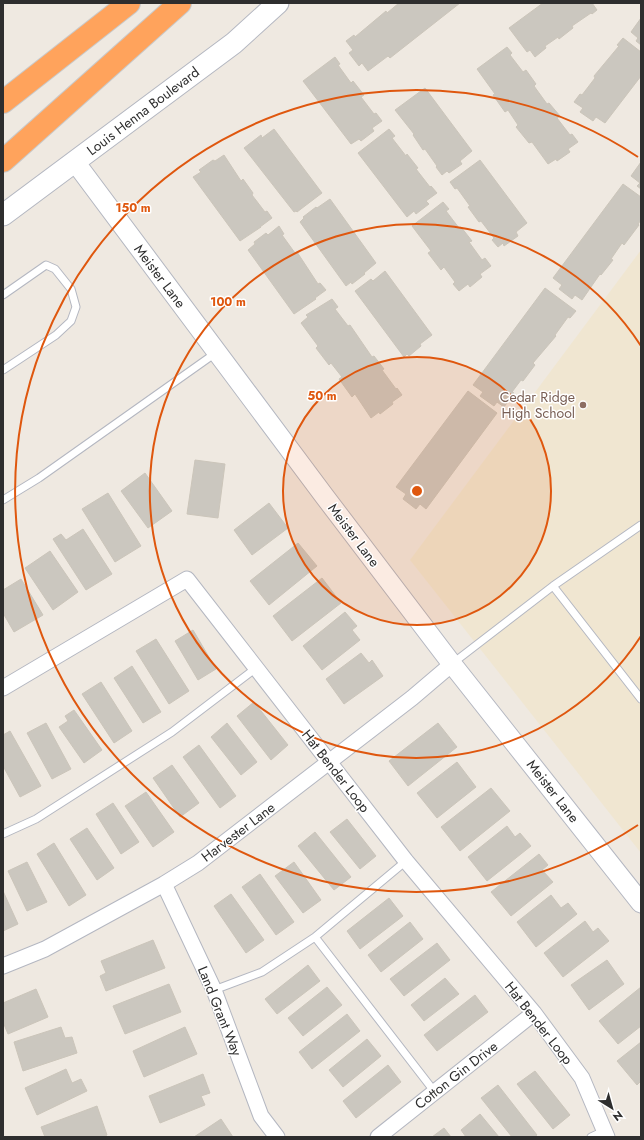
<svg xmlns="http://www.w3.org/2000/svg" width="644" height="1140" font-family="Jost,sans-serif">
<rect width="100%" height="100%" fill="#efe9e1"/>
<path fill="#f0e6d1" d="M641,250V853L410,560Z"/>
<path fill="#cbc7bf" stroke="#cbc5ba" d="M399,3H460L390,58L388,56L368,71L362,63L359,66L349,53L353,50L346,41L354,35L355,37L386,11L387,13Z
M543,3H592L597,10L592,14L591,13L572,26L573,28L559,39L558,37L545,46L546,48L535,57L530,50L527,52L509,28Z
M641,18V45L636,41L638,38L631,32Z
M623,38L641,52V76L605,123L596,117L593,121L580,112L583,108L574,102L580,94L582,95L595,78L594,76L619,46L617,45Z
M507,47L512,53L510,55L523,72L526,70L536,84L534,86L547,104L549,103L560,116L557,118L570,135L572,134L578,142L568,149L570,152L557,161L556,159L548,164L532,142L529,143L516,127L518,125L508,110L505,112L493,95L495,94L477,69Z
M335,57L340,64L338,65L351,83L353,81L364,95L361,97L374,114L376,113L382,121L372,128L374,131L361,141L359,139L351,144L303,81Z
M425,88L472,151L460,161L462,164L449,173L447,171L442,175L436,167L437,166L425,149L423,150L413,135L414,134L395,110Z
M274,129L322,193L297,212L296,211L294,212L244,148L261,135L262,138Z
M389,129L395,136L392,138L406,156L407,154L418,168L416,169L430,187L431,186L437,193L426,201L429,204L416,214L414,211L407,217L358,153Z
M224,155L241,181L243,179L253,193L252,195L265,212L267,211L272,218L260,227H261L240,241L193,177L201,172L199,170L213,160L215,161Z
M480,160L527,223L516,232L518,236L504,246L503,243L498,247L492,240L494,238L481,221L479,222L468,207L470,206L457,188L455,189L450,182Z
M641,162V189L637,186L640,183L631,176Z
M623,184L641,197V220L638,224L639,225L624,245L622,243L611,259L613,260L601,275L600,274L582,300L575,295L572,299L559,289L562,285L553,278Z
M330,199L376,263L364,273L365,274L352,284L351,282L346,286L300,222L304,218L303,217L316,207L317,208Z
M443,202L449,209L446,211L459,228L461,227L472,241L469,242L482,260L485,258L491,266L480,274L482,277L470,287L468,284L459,291L453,284L455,282L444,267L441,270L428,253L431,251L412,226Z
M279,226L284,234L282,235L295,253L297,252L318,284L320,283L326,290L315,298L316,299L294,314L248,250L255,244L254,242L266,233L268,235Z
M385,271L432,335L420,344L421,346L409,356L407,354L404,357L355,291L371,279L373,281Z
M545,288L576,311L570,318L568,317L555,335L556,336L533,363L535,365L523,381L521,380L512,392L514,393L504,407L497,402L494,406L480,396L483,392L473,385Z
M332,299L338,307L335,309L348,326L350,325L372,357L374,356L384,369L382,370L396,389L397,388L402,395L392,402L393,404L380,414L379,412L371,418L355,394L352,397L339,379L342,377L331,363L329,365L316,348L318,346L301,323L308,317L306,315Z
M468,391L497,413L426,509L420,504L416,509L403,499L406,494L396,487Z
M195,460L225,464L218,518L187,514Z
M145,473L172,511L148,528L121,491Z
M108,493L141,546L115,562L82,509Z
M269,503L288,528L252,555L234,530Z
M83,529L112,574L86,590L53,539L61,534L66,540Z
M298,543L317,566L269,605L250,581Z
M50,551L78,592L53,610L25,568Z
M322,578L341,603L292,641L273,616Z
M21,579L43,615L14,632L3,613V590Z
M345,612L357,626L352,630L360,640L322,670L303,646Z
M193,630L216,669L198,680L175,641Z
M156,639L189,691L169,704L136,651Z
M361,653L369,663L372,660L383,676L344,704L326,679Z
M132,666L161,712L143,723L114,678Z
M101,682L132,731L114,743L82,694Z
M254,702L288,745L271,760L237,716Z
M74,710L102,750L84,763L59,727L68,721L65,716Z
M46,723L71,769L52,779L27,733Z
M227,723L257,762L241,775L211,737Z
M438,723L457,747L408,786L389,761Z
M10,731L41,786L20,797L3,766V735Z
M199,745L236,796L220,808L183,757Z
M457,762L476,787L437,818L417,793Z
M172,765L199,803L180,817L153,778Z
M491,788L510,811L460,851L441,827Z
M146,792L174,832L153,847L125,806Z
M113,803L139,842L121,854L96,814Z
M347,819L376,856L360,869L330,832Z
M507,826L515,837L520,833L531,846L487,881L468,857Z
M87,828L114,868L97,880L70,839Z
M315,832L351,877L334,890L298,846Z
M54,843L86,895L69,906L37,854Z
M539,854L548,865L542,870L553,882L511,916L491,892Z
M27,862L47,902L27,911L8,871Z
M294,862L321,900L303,913L275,876Z
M260,874L294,922L276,935L242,887Z
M3,891L18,924L3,931Z
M231,894L264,940L246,953L214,906Z
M551,895L561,908L568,903L577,914L536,947L517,922Z
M389,898L403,916L360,949L347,931Z
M585,921L593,932L598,928L609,941L563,977L544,953Z
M410,922L423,939L381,972L368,955Z
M153,940L165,968L106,991L100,976L106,973L101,961Z
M437,943L450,960L404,996L390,979Z
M607,960L624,984L589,1010L571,985Z
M308,965L320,981L277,1014L265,999Z
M445,978L459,994L424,1021L411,1005Z
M169,984L181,1012L125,1034L113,1006Z
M327,987L342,1005L303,1036L288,1018Z
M641,987V1026L618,1044L599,1021Z
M36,989L48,1017L8,1034L3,1022V1003Z
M475,995L488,1012L437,1051L424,1035Z
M347,1014L360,1031L312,1069L299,1052Z
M61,1027L65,1038L72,1037L77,1053L23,1071L14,1042Z
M185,1027L197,1054L144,1077L133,1051Z
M367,1039L381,1056L343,1087L329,1070Z
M641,1042V1081L637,1085L617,1061Z
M388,1065L401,1082L356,1118L343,1101Z
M66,1069L72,1083L81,1079L87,1091L37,1115L25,1088Z
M535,1071L570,1115L553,1129L517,1084Z
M203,1074L210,1093L201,1096L205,1105L160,1123L149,1096Z
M498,1085L537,1135L534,1137H512L481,1098Z
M97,1106L107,1135L103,1137H45L41,1127Z
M480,1114L499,1137H466L461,1130Z
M221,1119L233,1137H194Z
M444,1128L451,1137H432Z"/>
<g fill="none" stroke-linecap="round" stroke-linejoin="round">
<defs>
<path id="service" d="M3,295L46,265L55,269L71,289L76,307L71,321L56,335L3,370
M3,500L39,478L217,352
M553,586L641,699
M453,663L553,586L641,525
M3,834L36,819L172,732L256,668
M315,937L434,1091
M214,990L262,972L315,937L406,861
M591,1137L604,1131"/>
<path id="minor" d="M3,688L187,579L406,861L534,1013L582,1078L607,1137
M164,884L214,990L261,1116L277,1137
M3,966L45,949L164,884L198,863L412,698L452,664
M378,1137L534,1013"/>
<path id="tertiary" d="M75,162L325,497L452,664L641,903"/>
<path id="secondary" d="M3,215L234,43L278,3"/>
<path id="motorway" d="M3,102L129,3
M3,161L180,3"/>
</defs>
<use href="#service" stroke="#b4b7c1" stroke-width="9"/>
<use href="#minor" stroke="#b4b7c1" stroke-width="17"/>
<use href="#tertiary" stroke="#b4b7c1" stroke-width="21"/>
<use href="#secondary" stroke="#b4b7c1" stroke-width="23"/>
<use href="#motorway" stroke="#c9c9c9" stroke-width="24"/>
<use href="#service" stroke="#fff" stroke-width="7"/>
<use href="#minor" stroke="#fff" stroke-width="15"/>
<use href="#tertiary" stroke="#fff" stroke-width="19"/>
<use href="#secondary" stroke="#fff" stroke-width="21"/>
<use href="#motorway" stroke="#ffa35c" stroke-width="22"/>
</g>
<circle cx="417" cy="491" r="134" fill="#df570e" fill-opacity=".12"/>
<g fill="none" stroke="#df570e" stroke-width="2">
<circle cx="417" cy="491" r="134"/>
<path d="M641 636A267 267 0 1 1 641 346"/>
<path d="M638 825A401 401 0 1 1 638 157"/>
</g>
<circle fill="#8d6e63" stroke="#fff" stroke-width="1.5" cx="583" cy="405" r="4"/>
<g text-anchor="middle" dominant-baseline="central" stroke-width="3" stroke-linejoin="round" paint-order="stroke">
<g font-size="14" fill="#2e2e2e" stroke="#fff">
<text transform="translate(143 111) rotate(-37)">Louis Henna Boulevard</text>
<text transform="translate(160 276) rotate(53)">Meister Lane</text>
<text transform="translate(354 535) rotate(53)">Meister Lane</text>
<text transform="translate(336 771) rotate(52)">Hat Bender Loop</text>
<text transform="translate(553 791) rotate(52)">Meister Lane</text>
<text transform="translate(238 832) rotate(-37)">Harvester Lane</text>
<text transform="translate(220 1011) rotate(68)">Land Grant Way</text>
<text transform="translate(539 1023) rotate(52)">Hat Bender Loop</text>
<text transform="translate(456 1075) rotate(-38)">Cotton Gin Drive</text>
</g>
<g font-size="14" fill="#785e54" stroke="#fff" text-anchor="end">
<text x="575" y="397">Cedar Ridge<tspan x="575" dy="16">High School</tspan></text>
</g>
</g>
<circle cx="417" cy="491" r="6" fill="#df570e" stroke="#fff" stroke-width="2"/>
<g font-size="12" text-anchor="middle" font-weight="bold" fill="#df570e" stroke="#fff" stroke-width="3" stroke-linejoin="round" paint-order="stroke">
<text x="133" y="212">150 m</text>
<text x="228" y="306">100 m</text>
<text x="322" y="400">50 m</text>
</g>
<rect width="644" height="1140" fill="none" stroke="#2e2e2e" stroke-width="8"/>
<g transform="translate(612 1108) rotate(143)" stroke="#ffffff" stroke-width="3" paint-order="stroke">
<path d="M0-3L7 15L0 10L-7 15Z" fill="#2e2e2e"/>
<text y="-6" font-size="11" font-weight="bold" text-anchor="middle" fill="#2e2e2e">N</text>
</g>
</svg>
